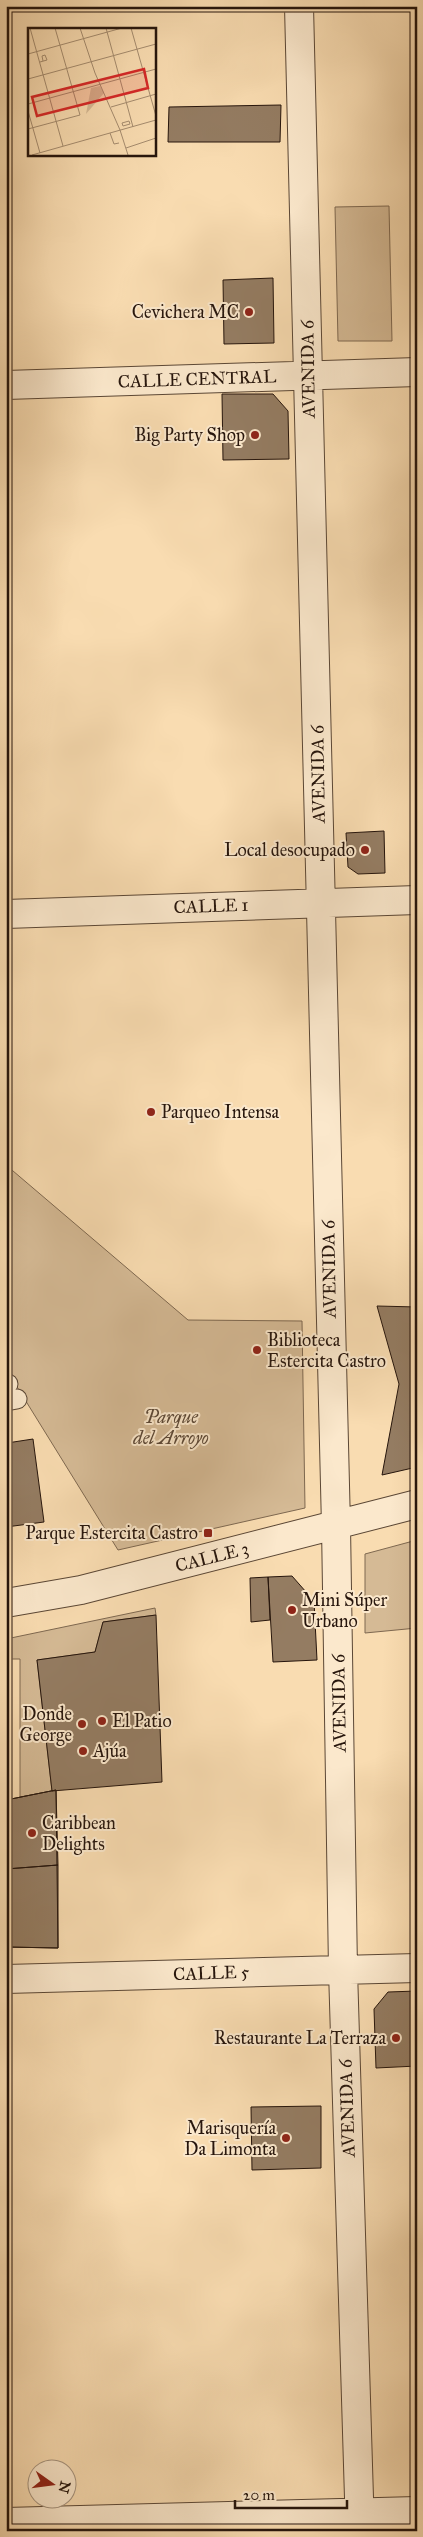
<svg xmlns="http://www.w3.org/2000/svg" width="423" height="2537" font-family="'IM FELL Great Primer',serif">
<rect width="100%" height="100%" fill="#f9dcb1"/>
<filter id="stains"><feTurbulence type="fractalNoise" baseFrequency=".004" numOctaves="4"/><feColorMatrix values="0 0 0 0 .2 0 0 0 0 .09 0 0 0 0 .02 0 0 0 .5 -.17"/></filter>
<radialGradient id="worn" r=".72"><stop offset=".6" stop-color="#630" stop-opacity="0"/><stop offset="1" stop-color="#630" stop-opacity=".3"/></radialGradient>
<path fill="#d5ba95" stroke="#7e6850" d="M389,206L392,341H338L335,207Z
M6,1165L188,1320L302,1321L305,1508L118,1550L6,1369Z
M417,1540V1628L365,1633V1554Z
M155,1608L156,1615L103,1622L95,1652L37,1660L52,1791L20,1797V1659H6V1639Z"/>
<path fill="#947c62" stroke="#26150c" d="M281,105L280,142H168L169,107Z
M273,278L274,343L224,344L223,280Z
M222,394H273L288,411L289,459L223,460Z
M384,831L385,873L358,874L348,867L346,833Z
M377,1306L417,1307V1467L382,1475L399,1384Z
M6,1436L7,1443L33,1439L44,1522L6,1527Z
M292,1576L314,1601L317,1660L273,1662L268,1577Z
M268,1577L270,1620L251,1622L250,1578Z
M156,1615L162,1782L52,1791L37,1660L95,1652L103,1622Z
M56,1790L58,1948L6,1947V1800Z
M56,1790L58,1865L6,1869V1800Z
M58,1865V1948L6,1947V1869Z
M417,1991V2066L376,2068L374,2009L388,1992Z
M321,2106V2168L252,2170L251,2107Z"/>
<g fill="none" stroke-linecap="round" stroke-linejoin="round">
<defs>
<path id="lane" d="M6,1384H8
M6,1401L17,1399"/>
<path id="street" d="M299,6L336,1526L343,1970L360,2531
M6,385L417,372
M6,914L417,900
M6,1603L81,1590L417,1504
M6,1979L417,1968
M6,2522L417,2511"/>
</defs>
<use href="#lane" stroke="#5b4735" stroke-width="21"/>
<use href="#street" stroke="#5b4735" stroke-width="30"/>
<use href="#lane" stroke="#fbe8cc" stroke-width="19"/>
<use href="#street" stroke="#fbe8cc" stroke-width="28"/>
</g>
<g fill="#8f2418" stroke="#fbe8cc" stroke-width="2">
<circle cx="249" cy="312" r="5"/>
<circle cx="255" cy="435" r="5"/>
<circle cx="365" cy="850" r="5"/>
<circle cx="151" cy="1112" r="5"/>
<circle cx="257" cy="1350" r="5"/>
<rect x="203" y="1528" width="10" height="10" rx="2.5"/>
<circle cx="292" cy="1610" r="5"/>
<circle cx="102" cy="1721" r="5"/>
<circle cx="82" cy="1724" r="5"/>
<circle cx="83" cy="1751" r="5"/>
<circle cx="32" cy="1833" r="5"/>
<circle cx="396" cy="2038" r="5"/>
<circle cx="286" cy="2138" r="5"/>
</g>
<g text-anchor="middle" dominant-baseline="central" stroke-width="4" stroke-linejoin="round" paint-order="stroke">
<g font-size="18" fill="#26150c" stroke="#fbe8cc" text-anchor="end">
<text x="239" y="312">Cevichera MC</text>
<text x="245" y="435">Big Party Shop</text>
<text x="355" y="850">Local desocupado</text>
<text x="161" y="1112" text-anchor="start">Parqueo Intensa</text>
<text x="267" y="1340" text-anchor="start">Biblioteca<tspan x="267" dy="21">Estercita Castro</tspan></text>
<text x="198" y="1533">Parque Estercita Castro</text>
<text x="302" y="1600" text-anchor="start">Mini Súper<tspan x="302" dy="21">Urbano</tspan></text>
<text x="72" y="1714">Donde<tspan x="72" dy="21">George</tspan></text>
<text x="112" y="1721" text-anchor="start">El Patio</text>
<text x="93" y="1751" text-anchor="start">Ajúa</text>
<text x="42" y="1823" text-anchor="start">Caribbean<tspan x="42" dy="21">Delights</tspan></text>
<text x="386" y="2038">Restaurante La Terraza</text>
<text x="276" y="2128">Marisquería<tspan x="276" dy="21">Da Limonta</tspan></text>
</g>
<g font-size="18" fill="#26150c" stroke="#fbe8cc">
<text transform="translate(308 369) rotate(-91)">AVENIDA 6</text>
<text transform="translate(197 379) rotate(-2)">CALLE CENTRAL</text>
<text transform="translate(318 774) rotate(-91)">AVENIDA 6</text>
<text transform="translate(211 906) rotate(-2)">CALLE 1</text>
<text transform="translate(329 1269) rotate(-91)">AVENIDA 6</text>
<text transform="translate(212 1557) rotate(-14)">CALLE 3</text>
<text transform="translate(339 1703) rotate(-91)">AVENIDA 6</text>
<text transform="translate(211 1973) rotate(-2)">CALLE 5</text>
<text transform="translate(347 2108) rotate(-92)">AVENIDA 6</text>
</g>
<g font-size="18" font-style="italic" fill="#5b4735" stroke="#fbe8cc">
<text x="171" y="1417">Parque<tspan x="171" dy="21">del Arroyo</tspan></text>
</g>
</g>
<g transform="translate(28 28)">
<rect width="128" height="128" fill="#f9dcb1"/>
<path d="M72,58L76,65L58,86L63,60Z" fill="#d5ba95"/>
<path fill="none" stroke="#a58c6f" stroke-width="1" d="M2,0L35,118M52,0L67,45L92,102M78,0L105,99M103,0L128,88M0,26L94,0M12,34L19,32L17,27L14,28L15,33M0,51L128,16M0,76L128,41M83,79L128,66M0,83L12,125M101,93L102,96L95,98L94,95ZM0,101L52,87L27,0M92,102L100,127M82,105L86,116L91,115M98,120L128,110M4,127L128,92"/>
<path fill="#d62828" fill-opacity="0.15" stroke="#d62828" stroke-width="2.5" d="M116,41L120,60L9,88L4,69Z"/>
<rect width="128" height="128" fill="none" stroke="#26150c" stroke-width="2.5"/>
</g>
<rect width="423" height="2537" fill="none" stroke="#f9dcb1" stroke-width="25"/>
<rect x="8" y="8" width="408" height="2522" fill="none" stroke="#26150c" stroke-width="2.5"/>
<rect x="12" y="12" width="398" height="2512" fill="none" stroke="#26150c"/>
<g transform="translate(52 2484) rotate(104)"><circle r="24" fill="#fbe8cc" stroke="#a6947f"/>
<path d="M0-4L9 19L0 12L-9 19Z" fill="#8f2418"/>
<text y="-8" font-size="14" font-weight="bold" text-anchor="middle" fill="#26150c">N</text>
</g>
<path d="M235 2500v8h112v-8" fill="none" stroke="#26150c" stroke-width="2.5"/>
<text x="243" y="2500" font-size="15" fill="#26150c" stroke="#fbe8cc" stroke-width="4" paint-order="stroke">20 m</text>
<rect width="100%" height="100%" filter="url(#stains)"/>
<rect width="100%" height="100%" fill="url(#worn)"/>
</svg>
